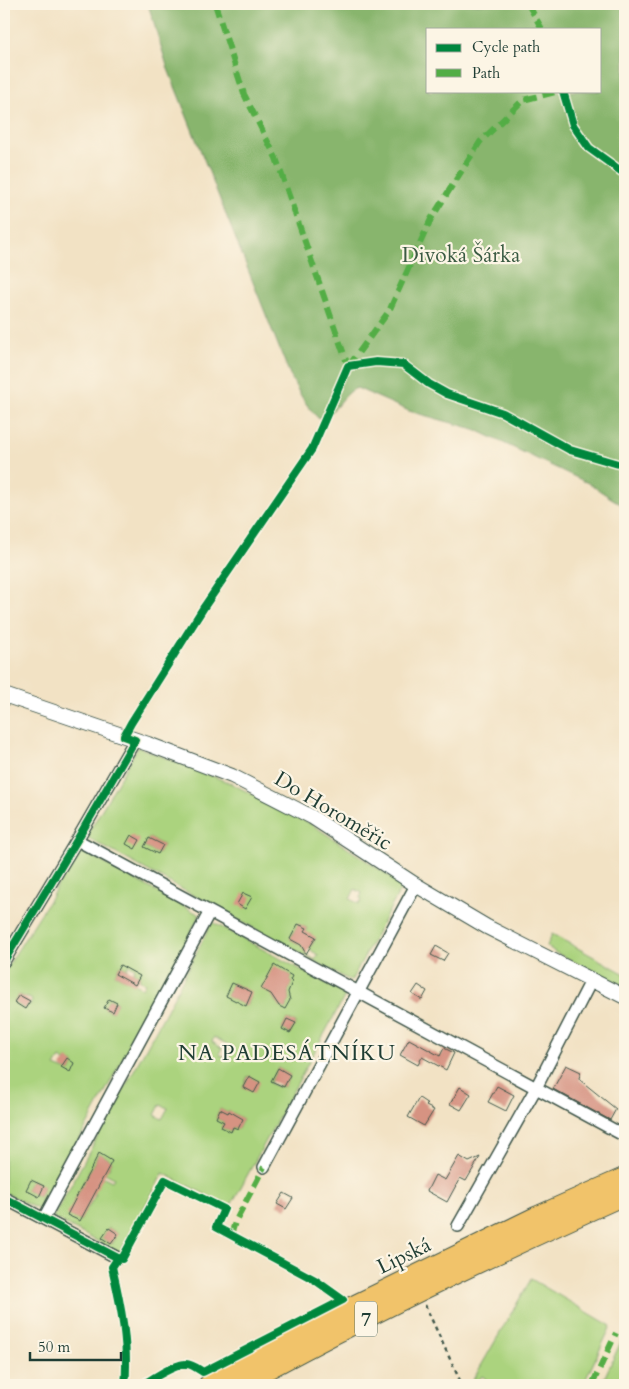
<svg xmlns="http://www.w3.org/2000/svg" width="629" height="1389" font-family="Cardo,serif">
<rect width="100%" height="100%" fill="#fcf5e5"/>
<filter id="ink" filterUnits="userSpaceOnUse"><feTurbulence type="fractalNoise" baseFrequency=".02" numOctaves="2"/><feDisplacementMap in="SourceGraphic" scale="10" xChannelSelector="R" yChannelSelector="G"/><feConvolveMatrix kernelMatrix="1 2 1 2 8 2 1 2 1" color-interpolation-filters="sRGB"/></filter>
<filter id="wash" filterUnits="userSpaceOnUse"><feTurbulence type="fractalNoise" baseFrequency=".0096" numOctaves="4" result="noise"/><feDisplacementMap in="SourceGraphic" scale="20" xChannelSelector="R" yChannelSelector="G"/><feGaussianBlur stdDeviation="1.12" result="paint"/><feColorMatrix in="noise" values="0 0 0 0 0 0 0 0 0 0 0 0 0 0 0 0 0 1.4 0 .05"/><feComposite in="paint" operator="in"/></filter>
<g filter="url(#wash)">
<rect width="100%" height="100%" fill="#f2e2c4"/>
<path fill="#abd37e" stroke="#658859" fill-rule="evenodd" d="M138,747L230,783L311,824L403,885L351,981L86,837ZM149,838L163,845L158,854L144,847ZM355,889L362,893L360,898L362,899L359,904L350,899ZM298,924L307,928L299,944L290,939ZM310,934L316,938L309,949L318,955L315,960L307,955L302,947Z
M78,849L200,915L41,1211L4,1192V972L50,899ZM120,965L127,969L129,965L135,968L133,972L140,976L139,979L145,983L142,988L115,974ZM19,995L31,999L32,1001L30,1005L28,1004L25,1009L14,1002ZM109,999L117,1003L112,1012L104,1008ZM60,1058L65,1061L67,1059L74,1063L70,1072L55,1066ZM31,1180L44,1186L39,1197L26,1190Z
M212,922L346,994L230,1207L163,1173L120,1253L53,1218L167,1010ZM274,966L292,976L290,980L292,982L288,992L290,1000L285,1009C266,1000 272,983 274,966ZM232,983L247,990L245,994L250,997L246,1006L226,996ZM287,1019L296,1023L290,1033L282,1029ZM214,1037L230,1046L224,1057L219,1054L222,1048L212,1042ZM278,1068L290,1075L284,1087L279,1085L278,1087L270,1083ZM248,1076L259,1082L254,1092L243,1087ZM160,1105L168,1108L162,1119L155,1115ZM220,1109L228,1113L229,1111L243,1119L238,1129L233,1127L231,1132L221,1127L224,1122L216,1118ZM99,1153L112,1161L109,1168L103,1172L114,1178L112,1181L100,1175L94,1186L84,1181ZM82,1186L96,1194L88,1208L74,1201ZM74,1202L87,1208L80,1221L68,1215ZM109,1228L118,1234L112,1244L102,1238Z
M552,934L625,974V986L556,953L547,946Z
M531,1279L611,1326L583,1385H491L485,1381L486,1379L482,1376L475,1385H470Z
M625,1333V1385H601Z"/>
<path fill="#88b56d" stroke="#547950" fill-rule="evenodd" d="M148,4H625V507L588,483L474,429L409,411L357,388C347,391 341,403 333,410C329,414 324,416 319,419C304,404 294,385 286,365L168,69ZM428,29H600V91H428Z"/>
<g id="blocks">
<path fill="#d69382" d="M131,835L140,840L135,849L126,844Z
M149,838L163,845L158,854L144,847Z
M243,893L252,897L245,909L237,904Z
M298,924L307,928L305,931L316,937L306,954L301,945L290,939Z
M436,946L448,953L443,961L431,955Z
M120,965L140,976L135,985L115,974Z
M274,965L292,976L290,980L292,982L288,992L290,1000L285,1009L279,1006L271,994L261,989Z
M232,983L252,992L246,1006L226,996Z
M418,985L427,991L422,1000L412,994Z
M19,995L30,1001L25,1009L14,1002Z
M109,999L117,1003L113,1012L104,1008Z
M287,1019L296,1023L290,1033L282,1029Z
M409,1039L440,1056L444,1048L454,1053L446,1070L422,1057L418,1065L400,1055Z
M67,1058L74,1063L70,1072L61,1067Z
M566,1065L581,1072L579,1078L580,1080L616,1109L610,1120L553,1089Z
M278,1068L290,1075L284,1087L271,1081Z
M249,1076L260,1082L254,1093L243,1087Z
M497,1086L514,1095L506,1111L488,1102Z
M460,1087L471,1094L461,1110L450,1104Z
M419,1098L428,1104L426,1106L434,1110L424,1126L408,1117Z
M220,1109L228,1113L229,1111L243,1119L238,1129L233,1127L231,1132L221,1127L224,1122L216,1118Z
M99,1153L112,1161L80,1221L67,1215Z
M459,1156L469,1162L480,1157L466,1181L460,1178L447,1202L427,1191L435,1175L445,1180Z
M31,1180L44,1186L39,1197L26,1190Z
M284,1193L293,1198L286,1209L277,1204Z
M109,1228L118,1234L111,1244L102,1238Z"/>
</g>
</g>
<g filter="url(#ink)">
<use href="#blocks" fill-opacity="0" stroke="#3f564a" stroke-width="1"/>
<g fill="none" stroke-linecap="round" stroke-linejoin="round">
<defs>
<path id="minor" d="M77,840L625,1136
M4,961L77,840L135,740
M264,1167L416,885
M4,1198L118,1258
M44,1218L209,913
M458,1226L536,1088L591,981"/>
<path id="tertiary" d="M4,695L148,744L232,776L312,817L416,885L487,927L625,997"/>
<path id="trunk" d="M208,1385L346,1309L537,1216L625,1177
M239,1385C365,1316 494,1254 625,1195"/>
</defs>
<use href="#minor" stroke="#3f564a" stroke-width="14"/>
<use href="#tertiary" stroke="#3f564a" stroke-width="16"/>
<use href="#trunk" stroke="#3f564a" stroke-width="21"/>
<path stroke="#3f564a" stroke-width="2.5" stroke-dasharray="4 4" stroke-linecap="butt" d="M425,1305L462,1385
M186,1364L202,1372"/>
<use href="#minor" stroke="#fff" stroke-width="11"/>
<use href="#tertiary" stroke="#fff" stroke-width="14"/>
<use href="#trunk" stroke="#f1c36a" stroke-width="19"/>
<path stroke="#52ad45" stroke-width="6" stroke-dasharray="12 6" stroke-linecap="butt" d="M215,4L244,94L276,158L348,366
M528,4L542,29
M348,367L389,311L431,219L480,142L523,100L560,91
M231,1235L235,1222L264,1167
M592,1385L616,1333"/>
<defs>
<path id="cycleway" d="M563,91L573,125L589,148L625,174
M4,961L77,840L135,740L124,736L131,723L204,607L312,449L348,366L376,362L403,364L429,384L447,394L503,413L570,450L625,466
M4,1198L118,1258
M125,1385C129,1346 121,1305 112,1267L118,1258L122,1259L165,1180L224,1209L216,1227L315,1280L343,1300L203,1372C198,1369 191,1363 185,1364C171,1366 154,1378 142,1385"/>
</defs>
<use href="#cycleway" stroke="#fcf5e5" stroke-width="11"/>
<use href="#cycleway" stroke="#00873e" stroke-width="8"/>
</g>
</g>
<g text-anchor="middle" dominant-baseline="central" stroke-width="4.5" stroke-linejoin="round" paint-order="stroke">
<rect fill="#fcf5e5" stroke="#617469" stroke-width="1" x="355" y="1301.5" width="22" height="35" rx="4"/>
<g font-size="20" font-weight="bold" fill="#1f3d34">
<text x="366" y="1319">7</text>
</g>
<g font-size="21" fill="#3b5b43" stroke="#fcf5e5">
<text x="461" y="255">Divoká Šárka</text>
</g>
<g font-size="21" fill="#1f3d34" stroke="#fcf5e5">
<text transform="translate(333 811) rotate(31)">Do Horoměřic</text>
<text transform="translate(404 1256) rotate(-26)">Lipská</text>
</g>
<g font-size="22" letter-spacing="1" fill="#1f3d34" stroke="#fcf5e5">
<text x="287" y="1053">NA PADESÁTNÍKU</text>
</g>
</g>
<rect width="629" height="1389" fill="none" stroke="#fcf5e5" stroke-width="20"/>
<rect x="426" y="28" width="175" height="65" fill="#fcf5e5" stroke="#a4ab9e"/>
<rect x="436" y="44" width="25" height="8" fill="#00873e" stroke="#a4ab9e"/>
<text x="472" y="52" font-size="15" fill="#1f3d34">Cycle path</text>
<rect x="436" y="69" width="25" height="8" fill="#52ad45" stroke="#a4ab9e"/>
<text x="472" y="78" font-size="15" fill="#1f3d34">Path</text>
<path d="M30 1352v8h91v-8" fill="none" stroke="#1f3d34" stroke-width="2.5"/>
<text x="38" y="1352" font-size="15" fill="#1f3d34" stroke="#fcf5e5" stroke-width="4" paint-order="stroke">50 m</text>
</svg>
